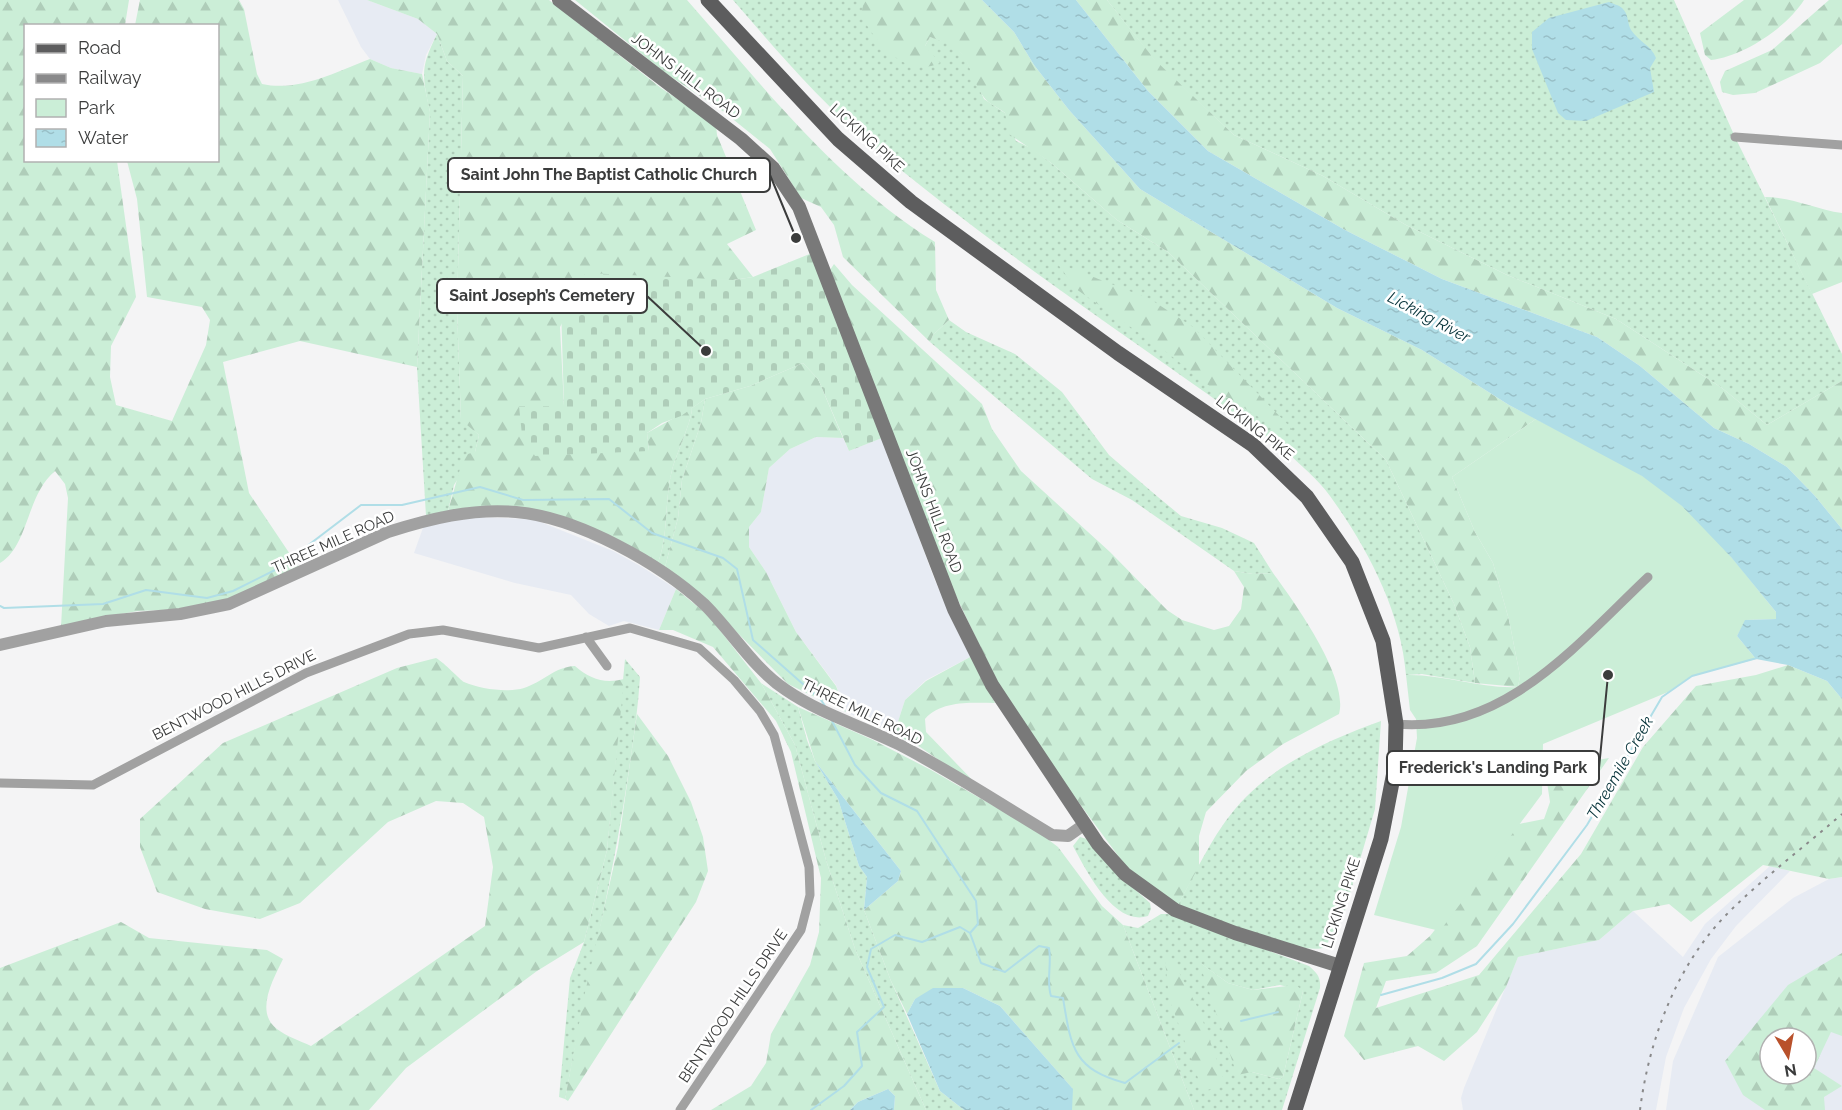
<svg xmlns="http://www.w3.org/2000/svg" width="1842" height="1110" font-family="Raleway,sans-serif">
<defs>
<pattern id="grass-dots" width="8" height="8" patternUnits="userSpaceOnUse" patternTransform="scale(1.5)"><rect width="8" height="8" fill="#cbeed7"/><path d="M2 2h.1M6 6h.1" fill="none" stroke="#afcdb9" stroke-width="1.8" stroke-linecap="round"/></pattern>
<pattern id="forest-firs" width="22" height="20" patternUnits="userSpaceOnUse" patternTransform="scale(1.5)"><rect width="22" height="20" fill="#cbeed7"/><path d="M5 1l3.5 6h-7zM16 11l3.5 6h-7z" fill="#afcdb9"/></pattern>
<pattern id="cemetery-stones" width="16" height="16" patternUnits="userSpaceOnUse" patternTransform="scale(1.5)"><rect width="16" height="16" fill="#cbeed7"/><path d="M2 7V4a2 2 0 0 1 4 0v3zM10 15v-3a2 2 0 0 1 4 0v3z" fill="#afcdb9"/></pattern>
<pattern id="water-ripples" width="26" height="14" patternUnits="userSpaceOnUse" patternTransform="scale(1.5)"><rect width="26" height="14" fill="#b0dee7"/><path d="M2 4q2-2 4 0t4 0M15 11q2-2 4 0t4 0" fill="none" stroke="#98bfc7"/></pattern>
</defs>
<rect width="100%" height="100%" fill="#f4f4f5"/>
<path fill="#e7ebf3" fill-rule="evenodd" d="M338,0H367L418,19L437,34L426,55L422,74L391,68L370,59L361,47Z
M816,437L843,438L849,451L882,438L935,581L972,656L926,680L905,700L894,734L846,712L836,685L796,632L766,572L749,547V527L761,512L769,468L790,449Z
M473,517L533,519L613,551L642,567L676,589L659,630L624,621L609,626L589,614L571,595L515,583L414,553L424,525Z
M1770,866L1790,871L1736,926L1711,959L1684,1008L1666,1057L1656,1110H1463L1461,1098L1464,1088L1518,957L1599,940L1633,911L1683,957L1705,924Z
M1842,877V1110H1666L1673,1061L1718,957L1793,898L1829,879ZM1770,1038H1806V1074H1770Z"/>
<path fill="url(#grass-dots)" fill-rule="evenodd" d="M733,0H864L925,46L930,37L953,44L965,57L984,99L1005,113L1016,141L1031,148L1050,162L1117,220L1168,252L1386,460L1454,604L1470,647L1475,683L1422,674L1406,675C1401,611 1367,547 1330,496C1318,479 1300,465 1285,450C1147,348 1002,256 871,145C821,102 776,50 733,0Z
M1107,0H1674L1735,137L1842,354V381L1767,425L1722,388L1616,319L1507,275L1406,225L1323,176L1234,135L1156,62Z
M437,34L447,61L463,76L457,308L461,419L479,435L475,452L454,485L448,511L426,516L417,367L430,112C422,75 420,68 437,34Z
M949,320L966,332L1015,354L1062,392L1109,455L1158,497L1181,516L1222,528L1254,543L1273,573L1253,574L1234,571L1132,500L1092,479L930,342L933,335Z
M705,399L701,423L682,480L678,518L665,567L658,563C669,533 664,501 672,470C676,455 692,420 692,408Z
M625,659L640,677C638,710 633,743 628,776C612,885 585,991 565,1099L559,1097L570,978L584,942L607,850Z
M761,683L798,707L807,740L815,761L838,799L859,866L867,877L864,910L891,981L940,1091L964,1110H926L855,949L826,860L795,745Z
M1381,721L1375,809L1343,917L1325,947C1303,958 1203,916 1178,905C1198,868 1216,827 1246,797C1281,761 1334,738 1381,721Z
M1080,837L1087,839L1121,877L1150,903L1151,909L1148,916C1114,927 1086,870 1073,846Z
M1161,914H1171L1309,966C1317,973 1321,977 1320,988L1282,1110H1194L1123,925L1138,928ZM1200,963L1228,983L1253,990L1280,985L1303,991L1283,1077L1279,1079L1252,1072Z"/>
<path fill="url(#forest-firs)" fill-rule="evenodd" d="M0,0H129L125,25L26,26V160L117,161L136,297L111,346L110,377L116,405L172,421L206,345L210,320L202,307L147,297L137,199L127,161L218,160V26L135,25L140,0H239L244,9L257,74L262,84C299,92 336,72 370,59L391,68L422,74L430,112L417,367L300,341L223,362L249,493L300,569L234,599L185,609L138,611L98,618L61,627L68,498L65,484L55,471C26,495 29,546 0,563Z
M367,0H549L661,88L716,125L717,135L756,230L727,244L753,277L733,280L578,279L577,294L560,327L564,406H519L649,451L647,433L692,408C692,420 676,455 672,470C664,501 669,533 658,563L575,521L448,511L464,455L475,452L479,435L461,420L457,308L463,76L447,61L437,34L418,19Z
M575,0H687C763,86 836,181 935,242L936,290L949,320L933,335L930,342L843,257L834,225L821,207L801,198L770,149L724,112L664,72Z
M864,0H982L1014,32L1034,65L1069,110L1140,189L1337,308L1422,350L1509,405L1536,419L1452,477L1475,532L1493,563L1509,620L1520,676L1518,687L1475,683L1470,647L1454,604L1386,460L1168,252L1117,220L1050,162L1009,134L1005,113C999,108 987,103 983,96C962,62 975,52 930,37L925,46L940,63C905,79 877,43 861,16Z
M1076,0H1107L1155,60L1234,135L1323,176L1406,225L1507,275L1616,319L1722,388L1767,425L1842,381V529L1815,496L1787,467L1749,444L1714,428L1640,366L1597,337L1442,279L1345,230L1208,151L1148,91Z
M1744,0H1804C1786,28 1744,56 1711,60L1705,55L1700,33Z
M1829,0H1842V44L1820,63L1755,93L1733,95L1722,92L1720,82L1725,71L1772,50Z
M1765,197C1792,197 1815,209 1842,213V282L1812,294Z
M1057,263L1150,299L1193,327L1293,430L1275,427L1212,388L1165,351L1076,289Z
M834,264L852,285L982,404L992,429L1021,471L1110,552L1167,610L1182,620L1214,630L1229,626L1241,609L1244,587L1234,571L1253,574L1273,573C1295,603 1349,678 1339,714L1283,744L1246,771L1206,812L1199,836V866L1178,905L1154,890L1125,865L1068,788L995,679L951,585L830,270Z
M803,363L818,379L843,438L816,437L790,449L769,468L761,512L749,527V547L766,572L796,632L836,686L846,712L788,684L711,606L665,567L678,518L682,480L701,423L705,399L750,386Z
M676,589L708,615L761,683L795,745L826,860L855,949L926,1110H894L895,1096L888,1089L858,1102L850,1110H711L751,1086L766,1063L771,1034L810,965L819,932L821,878L791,752L776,721L713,647L673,630H659Z
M972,656L995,703C972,703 942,700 925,719L926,732L981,789L920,747L894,734L905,700L926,681Z
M436,658C445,663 460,680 464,682C480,689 508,693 524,688C543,682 554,667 575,666C590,679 604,684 624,679L607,850L584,942L537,971L406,1068L369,1110H0V968L121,922L149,938L267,950L283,959C274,978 254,1012 277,1029C286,1036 300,1041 311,1046L485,926L493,867L484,817L463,803L436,801L388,822L300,903L260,919L205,909L157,892L140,847V819L223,743L397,668Z
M1788,665L1827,681L1842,699V877L1829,879L1763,865L1691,922L1669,904L1633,911L1599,940L1518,957L1506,987L1477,1032L1444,1061L1418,1046L1364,1060L1344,1036L1364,963L1407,956L1430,936L1519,824L1544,819L1550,802L1545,769L1609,758L1477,946L1436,973L1386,981L1376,1008L1479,975L1581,854L1643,747L1696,686L1756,675Z
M798,707L873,740L931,770L1037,831L1058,847L1102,906L1123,925L1194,1110H1072V1088L1000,1006L963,988L915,999L907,1014L891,981L864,910L898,881L901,871L815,761Z
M637,714L668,756L691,802L703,837L708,871L696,902L568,1101L565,1099L584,997L618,847Z
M1842,953V1036L1831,1032L1814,1068L1842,1086L1824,1097L1825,1110H1765L1743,1095L1725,1061L1788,985ZM1770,1038H1806V1074H1770Z
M1165,960L1174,963L1199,1010L1225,1083L1203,1092L1169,998Z
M1199,962L1228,983L1253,990L1296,985L1303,991L1283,1077L1279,1079L1252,1072L1237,1075Z"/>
<path fill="url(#cemetery-stones)" d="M812,253L882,438L849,451L818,379L803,363L750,386L705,399L681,416L662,423L647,433L649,451L535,456L522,435L519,406H564L561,306L577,294L578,279L587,273L733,280L753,277Z"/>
<path fill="#cbeed7" d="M1536,419C1571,437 1608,455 1641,475C1696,508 1737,564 1776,612V619L1746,620L1737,636L1756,659L1692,676L1668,692L1543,744L1542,794L1440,931L1374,915L1401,827L1417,738L1416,719L1410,710L1406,675C1443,674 1481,689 1518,687L1520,676L1509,620L1493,563L1475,532L1452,477Z"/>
<path fill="url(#water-ripples)" d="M982,0H1076L1148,91L1208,151L1345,230L1442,279L1597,337L1640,366L1714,428L1749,444L1787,467L1815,496L1842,529V699L1827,681L1788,665L1756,659L1737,636L1745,620L1776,619V612L1731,557L1682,506L1642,476L1509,405L1422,350L1337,308L1140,189L1069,110L1034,65L1014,32Z
M1609,2C1613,4 1619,5 1622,8C1629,14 1627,23 1631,30C1639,42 1651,45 1656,58L1650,68L1654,92L1586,121L1566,120L1558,113L1532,49V32L1549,18Z
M815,761L901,871L898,881L864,910L867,877L859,866L838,799Z
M933,988H963L1000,1006L1073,1089L1072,1110H964L940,1091L907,1014L915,999Z
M888,1089L895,1096L894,1110H850L858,1102Z"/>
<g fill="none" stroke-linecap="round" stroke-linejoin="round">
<path stroke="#b0dee7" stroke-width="2" d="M0,606L4,608L103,604L146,590L207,598L233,591L277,569L361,505H402L480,487L523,500L609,499L652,533L723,558L737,569L753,640L821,700L825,706
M831,719L855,765L881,793L917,811L976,901L978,924L970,933L981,963L1005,972L1039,946L1049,948C1052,964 1046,981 1051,996L1063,998C1071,1047 1073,1069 1125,1083L1179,1043
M1381,995L1442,978L1476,964L1513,924L1587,825L1662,697L1692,676L1757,658
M1241,1021L1278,1012
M811,1110L844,1086L862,1066L857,1032L884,1007L867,967L871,949L895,935L922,942L960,927L970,933"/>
<path stroke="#a1a1a1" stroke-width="9" d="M1735,137L1842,145
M586,637L607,666
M1396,724C1504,734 1577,644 1648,577
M0,783L93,785L306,673L409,634L443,630L539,648L630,628L699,648L734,680L760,711L774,735L809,867L810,895L801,930L680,1110"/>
<path stroke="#a1a1a1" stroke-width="12" d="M0,645L106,621L180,614L229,604L388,532C429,519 472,508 516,512C577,517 661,564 705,605C732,632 754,669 786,690C821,714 862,726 900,745C952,772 1002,805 1052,835L1068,836L1085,824"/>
<path stroke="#797979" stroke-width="14" d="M559,0L741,139L773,168L799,207L954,609L992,685L1098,844L1125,874L1175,910L1235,933L1340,966"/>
<path stroke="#5d5d5e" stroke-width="15" d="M708,0L838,139L911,202L1118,353L1253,445L1307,497L1352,562L1383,641L1396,724L1395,767L1381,839L1295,1110"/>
<path stroke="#89898a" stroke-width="2" stroke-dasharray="3 6" stroke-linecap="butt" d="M1640,1110C1649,1039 1677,964 1728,913C1763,878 1804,847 1842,814"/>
</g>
<g text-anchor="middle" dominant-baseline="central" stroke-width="5" stroke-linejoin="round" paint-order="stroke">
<g font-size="15" fill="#3b3c3c" stroke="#fff">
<text transform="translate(686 76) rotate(37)">JOHNS HILL ROAD</text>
<text transform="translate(867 138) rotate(42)">LICKING PIKE</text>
<text transform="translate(1255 428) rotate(38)">LICKING PIKE</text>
<text transform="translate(934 511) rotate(69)">JOHNS HILL ROAD</text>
<text transform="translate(333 542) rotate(-24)">THREE MILE ROAD</text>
<text transform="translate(234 695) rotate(-27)">BENTWOOD HILLS DRIVE</text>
<text transform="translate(862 712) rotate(26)">THREE MILE ROAD</text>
<text transform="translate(1341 903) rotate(-72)">LICKING PIKE</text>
<text transform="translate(733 1006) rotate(-56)">BENTWOOD HILLS DRIVE</text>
</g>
<g font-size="16" font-style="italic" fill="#053239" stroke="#fff">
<text transform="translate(1429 317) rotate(28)">Licking River</text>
<text transform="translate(1620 768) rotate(-60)">Threemile Creek</text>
</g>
</g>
<path fill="none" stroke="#3b3c3c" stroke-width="2" d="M796 238L770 175M706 351L647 296M1608 675L1599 768"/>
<g fill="#3b3c3c" stroke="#fff" stroke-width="2">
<circle cx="796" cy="238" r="6"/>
<circle cx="706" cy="351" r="6"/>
<circle cx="1608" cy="675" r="6"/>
</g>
<g fill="#fff" stroke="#3b3c3c" stroke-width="2">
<rect x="448" y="158" width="322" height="34" rx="6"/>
<rect x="437" y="279" width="210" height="34" rx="6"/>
<rect x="1387" y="751" width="212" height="34" rx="6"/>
</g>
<g font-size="16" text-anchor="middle" font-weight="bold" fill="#3b3c3c">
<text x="609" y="180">Saint John The Baptist Catholic Church</text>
<text x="542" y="301">Saint Joseph’s Cemetery</text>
<text x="1493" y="773">Frederick's Landing Park</text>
</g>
<rect x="24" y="24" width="195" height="138" fill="#ffffff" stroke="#b1b1b1" stroke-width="1.5"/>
<rect x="36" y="44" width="30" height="9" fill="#5d5d5e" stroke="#b1b1b1" stroke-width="1.5"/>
<text x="78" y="54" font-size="18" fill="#3b3c3c">Road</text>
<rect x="36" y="74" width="30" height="9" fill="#89898a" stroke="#b1b1b1" stroke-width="1.5"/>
<text x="78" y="84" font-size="18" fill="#3b3c3c">Railway</text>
<rect x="36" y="99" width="30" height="18" fill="#cbeed7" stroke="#b1b1b1" stroke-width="1.5"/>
<text x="78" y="114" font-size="18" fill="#3b3c3c">Park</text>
<rect x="36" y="129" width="30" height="18" fill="url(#water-ripples)" stroke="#b1b1b1" stroke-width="1.5"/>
<text x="78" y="144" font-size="18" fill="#3b3c3c">Water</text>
<g transform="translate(1788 1056) rotate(170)"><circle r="28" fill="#ffffff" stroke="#b1b1b1" stroke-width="1.5"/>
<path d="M0-4.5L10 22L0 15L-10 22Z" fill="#b9512b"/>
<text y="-9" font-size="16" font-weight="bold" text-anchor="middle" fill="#3b3c3c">N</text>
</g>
</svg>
